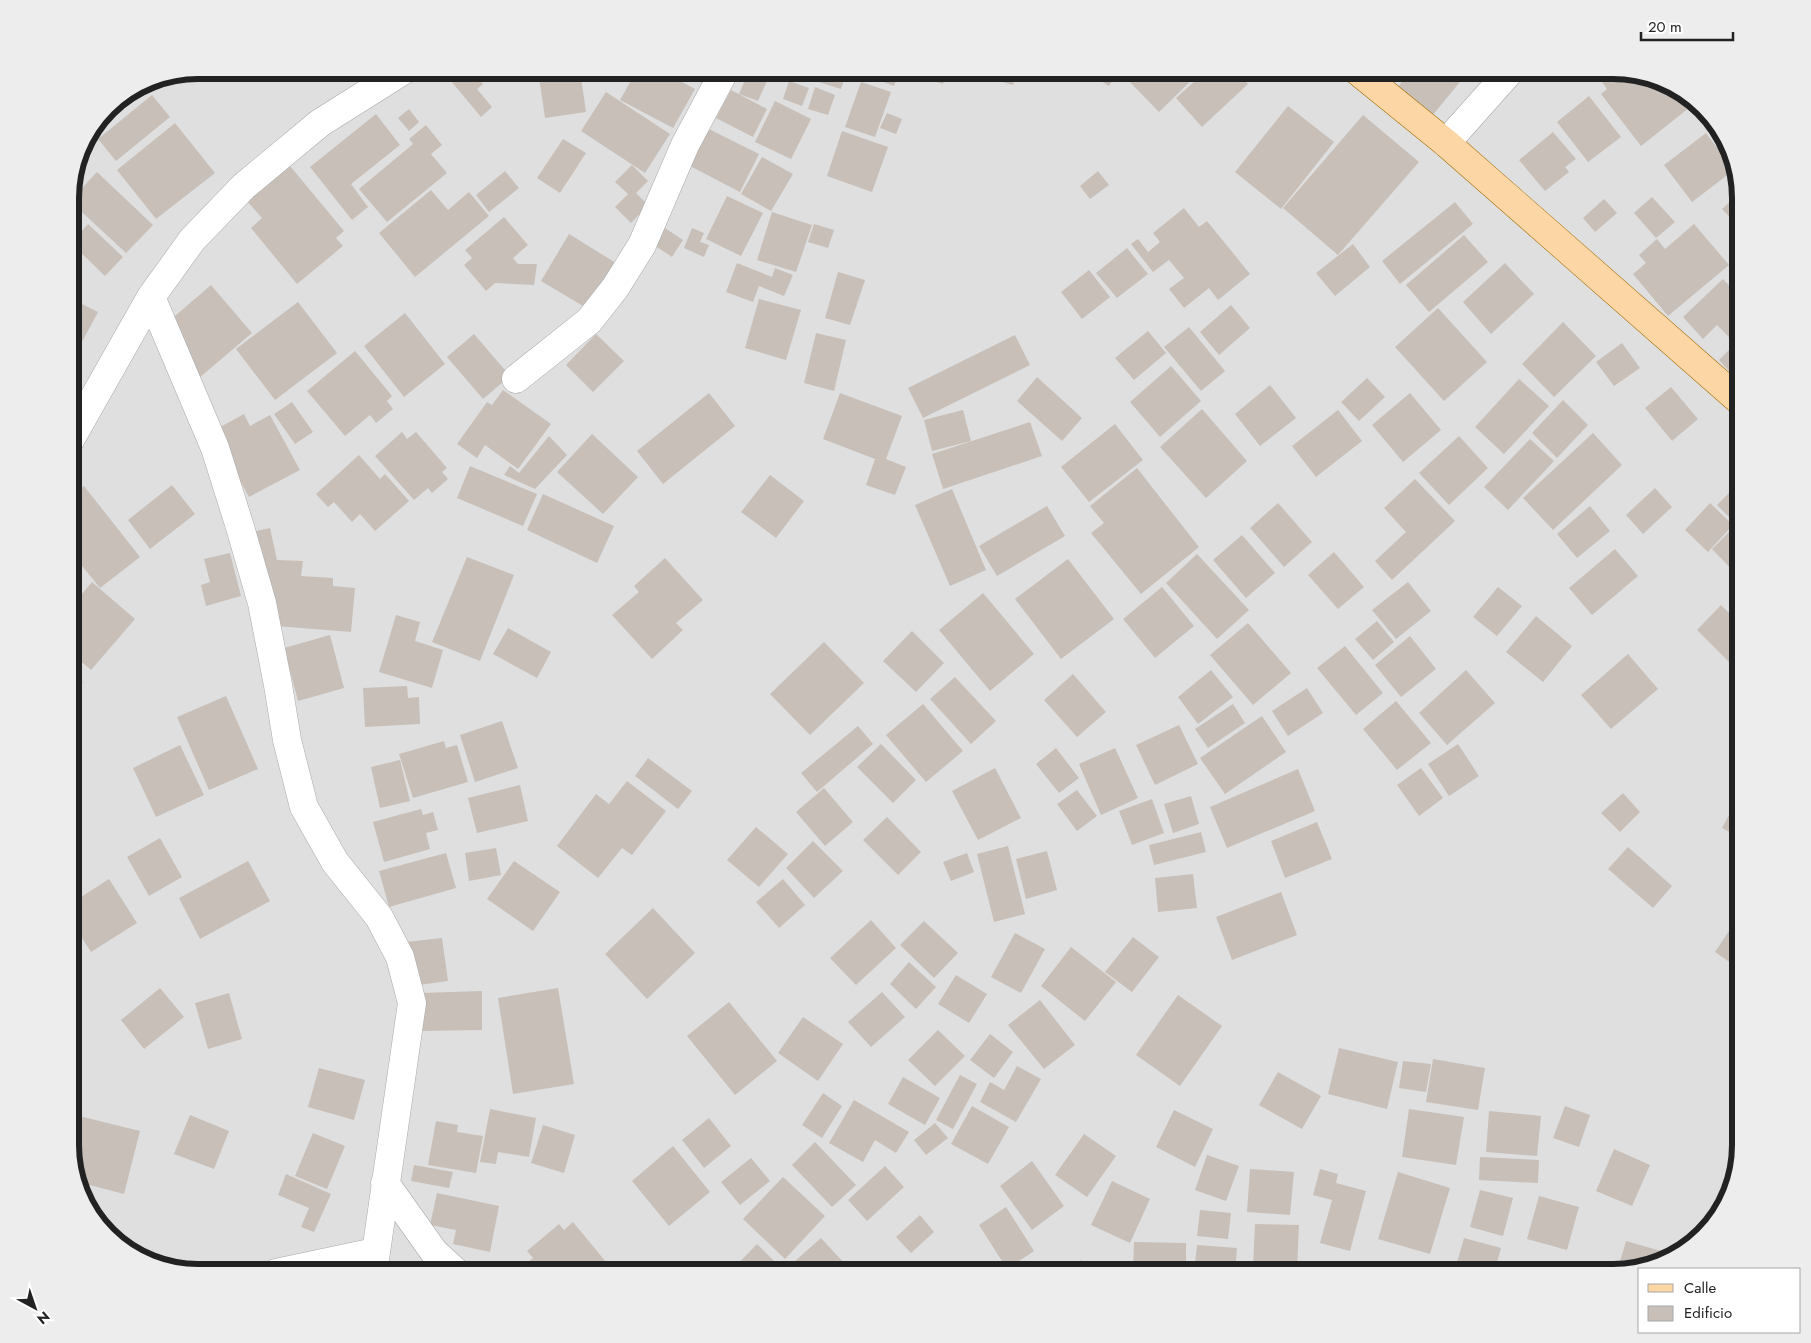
<svg xmlns="http://www.w3.org/2000/svg" width="1811" height="1343" font-family="Jost,sans-serif">
<rect width="100%" height="100%" fill="#f2efe9"/>
<path fill="#e0dfdf" d="M197,70H1614L1654,77L1691,96L1728,141L1741,197V1146L1734,1186L1715,1223L1670,1260L1614,1273H197L157,1266L120,1247L83,1202L70,1154V189L83,141L113,102L149,80Z"/>
<path fill="#c7bfb8" d="M463,70H471L483,84L477,89L492,107L481,117L451,81Z
M538,70H580L586,112L545,118Z
M584,70H615V71L585,76Z
M637,70H660L695,89L673,128L620,100Z
M671,70H708L702,83Z
M767,70H790L785,81L766,73Z
M798,70H847L841,89L796,75Z
M851,70H900L894,86Z
M919,70H979L976,80L947,72L943,84L917,76Z
M991,70H1018L1013,85L988,78Z
M1083,70H1119L1109,86Z
M1137,70H1202L1159,112L1127,79Z
M1207,70H1235L1248,84L1202,127L1176,98Z
M1375,70H1406L1392,85Z
M1411,70H1456L1464,77L1432,116L1397,88Z
M1617,70L1654,77L1687,94L1694,104L1641,146L1601,94L1607,89L1602,82Z
M748,73L767,81L758,101L739,94Z
M789,81L809,88L802,106L783,99Z
M861,82L891,92L875,137L845,127Z
M144,83L148,88L108,121L103,115L113,102Z
M815,87L835,95L828,115L808,109Z
M731,90L767,109L753,137L716,118Z
M606,92L670,134L645,173L581,131Z
M152,95L170,117L116,161L98,139Z
M1589,96L1621,137L1588,162L1557,122Z
M775,101L811,119L791,159L755,142Z
M1288,106L1334,142L1281,209L1235,172Z
M409,109L419,122L409,131L398,118Z
M887,113L902,119L896,134L880,128Z
M376,114L400,145L351,184L368,207L352,220L310,167Z
M1363,115L1419,162L1338,255L1283,208Z
M175,123L215,173L156,219L117,170Z
M426,125L442,145L431,154L447,173L387,222L359,189L413,144L409,139Z
M709,129L759,154L740,192L690,166Z
M842,131L888,147L872,192L827,176Z
M1553,132L1576,159L1565,167L1569,172L1545,191L1519,160Z
M1706,133L1734,170L1692,202L1664,165Z
M563,139L586,153L560,193L537,178Z
M762,157L793,174L771,211L741,194Z
M632,165L648,181L636,193L648,205L631,223L615,207L628,194L615,182Z
M290,166L344,231L336,238L343,246L297,284L251,228L262,218L247,201Z
M505,171L519,188L489,212L476,195Z
M1098,171L1109,185L1090,199L1080,186Z
M97,172L153,225L126,253L70,201Z
M431,190L448,210L469,192L489,216L415,277L379,233Z
M1740,193L1741,197V229L1722,209Z
M727,196L763,213L741,256L706,239Z
M1652,197L1675,222L1656,238L1634,213Z
M1604,199L1617,213L1595,232L1583,218Z
M1455,202L1473,224L1400,284L1382,261Z
M1184,208L1199,227L1207,221L1250,274L1218,300L1209,288L1184,308L1169,289L1184,278L1169,260L1153,272L1131,244L1138,239L1148,252L1160,242L1153,233Z
M772,212L812,225L796,272L757,260Z
M504,217L528,245L513,258L518,264H537L534,285L495,283L486,291L464,265L472,258L465,250Z
M88,224L123,257L105,276L71,243Z
M814,224L834,230L828,248L808,242Z
M1694,224L1729,265L1668,316L1633,274L1646,263L1639,255L1657,239L1665,249Z
M665,228L683,240L672,257L654,245Z
M692,228L704,233L700,242L709,245L704,257L684,248Z
M569,234L616,263L588,309L541,281Z
M1464,235L1488,262L1429,312L1406,285Z
M1353,244L1370,267L1335,296L1316,273Z
M1127,248L1148,274L1117,298L1096,273Z
M737,263L772,277L775,268L793,275L784,296L759,286L753,302L726,292Z
M1505,263L1534,294L1491,334L1463,302Z
M1089,270L1110,297L1082,319L1061,292Z
M838,272L865,280L850,325L825,318Z
M1723,279L1741,298V332L1732,340L1717,325L1703,339L1683,317Z
M211,285L252,333L199,378L168,322Z
M759,299L801,310L786,360L745,348Z
M298,302L337,353L275,400L236,349Z
M80,303L98,312L70,364V316L73,317Z
M1231,305L1250,328L1219,355L1200,332Z
M1438,308L1487,362L1444,401L1395,347Z
M405,313L445,364L404,397L364,346Z
M1563,322L1596,356L1554,397L1522,364Z
M1189,327L1225,371L1201,391L1164,347Z
M1148,331L1166,353L1134,380L1115,358Z
M816,333L846,340L834,391L804,383Z
M474,334L510,376L483,399L447,357Z
M596,334L624,361L593,392L566,365Z
M1015,335L1030,365L923,418L908,388Z
M1737,342L1741,346V384L1719,360Z
M1622,343L1640,368L1614,386L1596,362Z
M355,351L392,396L387,401L393,409L376,423L370,415L345,436L307,391Z
M1171,366L1201,401L1160,437L1130,402Z
M1037,377L1082,418L1062,441L1017,401Z
M1367,378L1385,397L1359,421L1341,402Z
M1519,379L1549,406L1504,454L1475,427Z
M1270,385L1296,418L1260,446L1235,414Z
M1671,387L1698,419L1672,441L1645,408Z
M503,390L551,424L518,469L485,445L477,458L457,444L487,402L492,405Z
M709,393L735,426L663,484L637,451Z
M840,393L902,416L886,459L906,467L895,495L866,485L875,459L823,439Z
M1410,393L1441,430L1403,462L1372,425Z
M1563,400L1588,425L1557,458L1532,433Z
M292,402L313,432L295,444L274,414Z
M1202,409L1247,461L1206,498L1160,447Z
M963,410L971,441L932,451L924,420Z
M1338,410L1362,441L1316,477L1292,446Z
M244,414L250,426L270,415L300,470L249,497L213,431Z
M1030,422L1042,456L943,489L932,454Z
M1115,424L1143,460L1089,502L1061,467Z
M402,432L407,439L416,432L447,468L442,472L448,479L432,493L428,488L414,500L375,456Z
M1593,433L1622,465L1553,530L1523,498Z
M592,434L638,477L603,514L557,472Z
M549,436L567,455L535,489L504,475L510,466L519,473Z
M1459,436L1488,468L1449,505L1419,473Z
M1530,439L1554,461L1508,510L1484,487Z
M359,455L380,479L385,474L409,501L375,531L360,514L352,522L334,502L328,507L316,494Z
M470,466L537,494L523,526L457,498Z
M1137,468L1199,547L1141,594L1091,533L1104,523L1090,506Z
M770,475L804,501L776,538L741,512Z
M1415,479L1455,521L1392,580L1375,561L1406,532L1384,508Z
M1741,481V515L1734,522L1717,505Z
M172,485L195,514L150,549L128,520Z
M84,486L140,557L100,588L70,551V497Z
M1655,488L1672,507L1643,534L1626,515Z
M952,489L986,570L950,586L915,505Z
M543,494L614,526L597,563L527,530Z
M1278,503L1312,542L1284,567L1250,528Z
M1710,503L1733,525L1708,552L1685,530Z
M1047,506L1065,536L997,576L979,546Z
M1590,506L1610,531L1577,558L1557,534Z
M1741,520V579L1712,549Z
M270,528L277,560L303,561L301,576L333,578V586L355,588L351,632L276,626L256,531Z
M1242,535L1275,573L1246,598L1213,560Z
M1615,549L1638,576L1592,615L1569,588Z
M1334,552L1364,587L1338,609L1308,575Z
M230,553L241,596L206,606L201,585L210,582L204,559Z
M1197,554L1249,610L1217,639L1166,583Z
M467,557L514,575L480,661L432,642Z
M665,558L703,600L676,623L683,630L652,659L612,615L639,592L634,586Z
M1068,559L1114,619L1061,659L1015,599Z
M92,582L135,619L91,670L70,652V608Z
M1408,582L1431,611L1396,639L1372,610Z
M1162,587L1194,626L1155,658L1123,619Z
M1498,587L1522,606L1497,636L1473,617Z
M983,593L1034,654L990,691L939,630Z
M1721,605L1741,625V661L1734,667L1697,630Z
M396,615L420,622L415,641L443,650L432,688L379,672Z
M1536,616L1572,646L1543,682L1506,652Z
M1377,621L1394,642L1373,660L1355,639Z
M1248,623L1291,673L1253,705L1210,655Z
M508,628L551,652L537,678L493,654Z
M912,631L944,663L916,692L883,661Z
M330,635L344,688L298,701L284,648Z
M1410,636L1436,669L1401,697L1375,665Z
M824,642L864,683L810,735L770,694Z
M1345,646L1383,693L1356,715L1317,668Z
M1628,654L1658,689L1611,729L1581,695Z
M1211,670L1233,697L1198,724L1178,697Z
M1466,670L1495,703L1447,745L1419,713Z
M70,673L83,682L70,701Z
M1073,674L1106,712L1077,737L1044,700Z
M955,677L996,721L971,744L930,699Z
M407,686L408,698L419,697L420,724L365,727L363,688Z
M1307,688L1323,713L1288,736L1272,711Z
M226,696L258,769L209,790L177,717Z
M1396,701L1431,743L1397,770L1363,729Z
M923,704L963,751L926,782L886,735Z
M1233,704L1245,723L1208,748L1195,729Z
M1262,716L1286,752L1225,794L1200,758Z
M502,721L518,768L475,782L460,735Z
M1179,725L1198,764L1155,785L1136,745Z
M858,726L873,744L817,792L801,773Z
M444,741L446,748L457,745L468,782L413,798L399,754Z
M881,744L916,780L893,803L857,767Z
M1458,744L1479,776L1449,796L1428,764Z
M180,745L204,795L156,817L133,768Z
M1056,748L1079,778L1059,793L1036,764Z
M1115,748L1138,798L1101,815L1079,764Z
M648,758L692,791L678,809L635,776Z
M400,760L410,801L380,808L371,767Z
M995,768L1021,818L978,840L952,791Z
M1421,768L1443,798L1419,816L1397,785Z
M1298,769L1315,811L1227,848L1210,807Z
M627,781L666,811L632,855L622,848L598,878L557,846L596,794L609,804Z
M520,785L528,821L477,833L468,798Z
M824,788L853,822L825,846L796,812Z
M1077,790L1097,816L1077,831L1057,804Z
M1623,793L1640,812L1620,832L1601,813Z
M1741,793V838L1722,828Z
M1191,796L1199,824L1173,833L1164,804Z
M1152,799L1164,833L1132,845L1119,811Z
M421,809L423,815L433,812L438,830L426,833L430,849L384,862L373,822Z
M887,817L921,852L898,875L863,840Z
M1317,822L1332,859L1285,878L1271,841Z
M756,827L788,854L759,887L727,860Z
M1201,832L1206,852L1154,865L1149,845Z
M160,838L182,877L149,896L127,857Z
M813,841L843,871L814,898L786,868Z
M1008,846L1025,914L994,922L977,854Z
M1628,847L1672,886L1653,908L1608,869Z
M496,848L501,875L469,881L465,853Z
M1047,851L1057,890L1026,899L1016,859Z
M446,853L456,888L389,907L379,871Z
M967,853L974,872L951,881L943,862Z
M248,861L270,901L200,939L179,898Z
M514,861L560,892L533,931L487,899Z
M1193,874L1197,908L1158,912L1155,878Z
M109,879L137,923L91,952L70,919V904Z
M783,879L805,905L779,928L756,902Z
M1281,892L1297,935L1232,960L1216,917Z
M653,908L695,953L647,999L605,954Z
M1741,913V970L1715,952Z
M871,920L896,948L856,985L830,958Z
M924,921L958,953L934,978L900,945Z
M1015,933L1045,949L1021,993L991,977Z
M1133,937L1159,957L1132,992L1105,972Z
M442,938L448,981L412,986L406,942Z
M1071,947L1116,982L1085,1021L1041,986Z
M909,962L936,987L916,1009L890,984Z
M956,975L987,994L969,1023L938,1004Z
M160,988L184,1017L144,1049L121,1020Z
M558,988L574,1084L513,1094L498,998Z
M482,991V1030L421,1031V993Z
M882,992L905,1017L871,1047L848,1022Z
M229,993L242,1039L208,1049L195,1003Z
M1178,995L1222,1026L1180,1086L1136,1055Z
M1040,1000L1075,1045L1044,1069L1008,1025Z
M729,1002L777,1061L735,1095L687,1036Z
M803,1017L843,1044L818,1081L778,1053Z
M938,1030L965,1056L935,1086L908,1060Z
M990,1034L1013,1052L994,1078L970,1060Z
M1339,1048L1398,1062L1387,1109L1328,1094Z
M1433,1059L1485,1068L1478,1110L1426,1102Z
M1403,1061L1431,1064L1426,1092L1399,1088Z
M1017,1066L1041,1079L1016,1122L980,1102L990,1082L1004,1090Z
M319,1068L365,1080L354,1120L308,1107Z
M1278,1072L1321,1096L1302,1129L1259,1105Z
M960,1075L977,1084L953,1129L936,1120Z
M903,1077L940,1098L925,1125L888,1104Z
M823,1093L842,1106L822,1138L802,1125Z
M854,1100L909,1132L896,1153L875,1140L863,1162L829,1143Z
M972,1106L1009,1127L988,1164L951,1144Z
M1565,1106L1590,1115L1579,1147L1553,1138Z
M490,1109L536,1118L529,1157L498,1152L496,1164L480,1162Z
M1409,1109L1464,1117L1456,1165L1402,1157Z
M1174,1110L1213,1129L1195,1167L1156,1147Z
M1489,1111L1541,1116L1537,1156L1486,1152Z
M190,1115L229,1131L214,1169L174,1154Z
M79,1116L140,1131L124,1194L78,1182L70,1154V1148Z
M709,1118L731,1146L704,1168L682,1140Z
M436,1121L458,1125L457,1132L483,1136L476,1173L428,1165Z
M935,1123L948,1138L926,1155L914,1140Z
M543,1125L575,1135L564,1173L531,1163Z
M313,1133L345,1146L327,1189L295,1176Z
M1084,1134L1116,1156L1087,1197L1055,1175Z
M815,1142L856,1185L832,1207L792,1165Z
M673,1146L710,1192L669,1226L632,1181Z
M1614,1149L1650,1165L1632,1206L1596,1191Z
M1207,1155L1239,1166L1226,1201L1195,1190Z
M1480,1157L1539,1160L1538,1183L1479,1180Z
M751,1158L770,1181L740,1205L721,1182Z
M1032,1161L1064,1206L1032,1230L1000,1186Z
M414,1165L453,1172L449,1188L411,1181Z
M885,1166L904,1187L867,1221L848,1200Z
M1250,1169L1294,1172L1290,1215L1247,1212Z
M1320,1169L1338,1174L1336,1183L1366,1191L1350,1251L1320,1243L1332,1200L1313,1195Z
M1398,1172L1450,1188L1430,1254L1378,1239Z
M286,1174L331,1194L314,1232L301,1227L309,1208L278,1195Z
M783,1177L825,1216L785,1259L743,1219Z
M1112,1181L1150,1199L1130,1243L1091,1225Z
M1480,1190L1513,1198L1503,1236L1470,1227Z
M437,1193L499,1206L490,1252L453,1244L456,1230L430,1225Z
M1539,1196L1579,1207L1567,1250L1527,1239Z
M1006,1207L1034,1251L1007,1269L979,1225Z
M1200,1210L1231,1213L1228,1239L1197,1236Z
M920,1215L934,1232L911,1253L896,1237Z
M573,1222L615,1273H515L533,1258L527,1251L559,1224L564,1230Z
M1255,1224L1299,1225L1297,1270L1253,1269Z
M821,1238L844,1263L833,1273H803L794,1262Z
M1464,1238L1501,1248L1494,1273H1454Z
M1626,1241L1668,1253L1666,1261L1617,1272Z
M1134,1242L1186,1243V1273H1133Z
M757,1244L782,1269L778,1273H738L733,1269Z
M1197,1245L1237,1248L1235,1273H1194Z
M1081,1260L1090,1273H1062Z"/>
<g fill="none" stroke-linecap="round" stroke-linejoin="round">
<defs>
<path id="minor" d="M1446,143L1511,70
M151,297L215,448L240,527L262,603L278,685L287,740L304,807L335,862L379,917L400,957L412,1003L373,1273
M516,379L589,321L615,288L642,245L685,145L725,70
M70,440L151,297L192,240L244,186L320,123L404,70
M385,1183L434,1252L457,1273
M276,1273L375,1252"/>
<path id="major" d="M1356,70L1446,143L1741,402"/>
</defs>
<use href="#minor" stroke="#a9a9a9" stroke-width="29"/>
<use href="#major" stroke="#a06b00" stroke-width="29"/>
<use href="#minor" stroke="#fff" stroke-width="28"/>
<use href="#major" stroke="#fcd6a4" stroke-width="28"/>
</g>
<path d="M0 0H1811V1343H0ZM198 79H1613A119 119 0 0 1 1732 198V1145A119 119 0 0 1 1613 1264H198A119 119 0 0 1 79 1145V198A119 119 0 0 1 198 79Z" fill="#ededed" fill-rule="evenodd"/>
<path fill="none" stroke="#222" stroke-width="6" d="M198 79H1613A119 119 0 0 1 1732 198V1145A119 119 0 0 1 1613 1264H198A119 119 0 0 1 79 1145V198A119 119 0 0 1 198 79Z"/>
<rect x="1638" y="1268" width="162" height="65" fill="#ffffff" stroke="#a7a7a7"/>
<rect x="1648" y="1284" width="25" height="8" fill="#fcd6a4" stroke="#a7a7a7"/>
<text x="1684" y="1293" font-size="15" fill="#222222">Calle</text>
<rect x="1648" y="1306" width="25" height="15" fill="#c7bfb8" stroke="#a7a7a7"/>
<text x="1684" y="1318" font-size="15" fill="#222222">Edificio</text>
<g transform="translate(35 1308) rotate(140)" stroke="#ffffff" stroke-width="4" paint-order="stroke">
<path d="M0-4L9 19L0 12L-9 19Z" fill="#222222"/>
<text y="-8" font-size="14" font-weight="bold" text-anchor="middle" fill="#222222">N</text>
</g>
<path d="M1641 32v8h92v-8" fill="none" stroke="#222222" stroke-width="2.5"/>
<text x="1648" y="32" font-size="15" fill="#222222" stroke="#ffffff" stroke-width="4" paint-order="stroke">20 m</text>
</svg>
